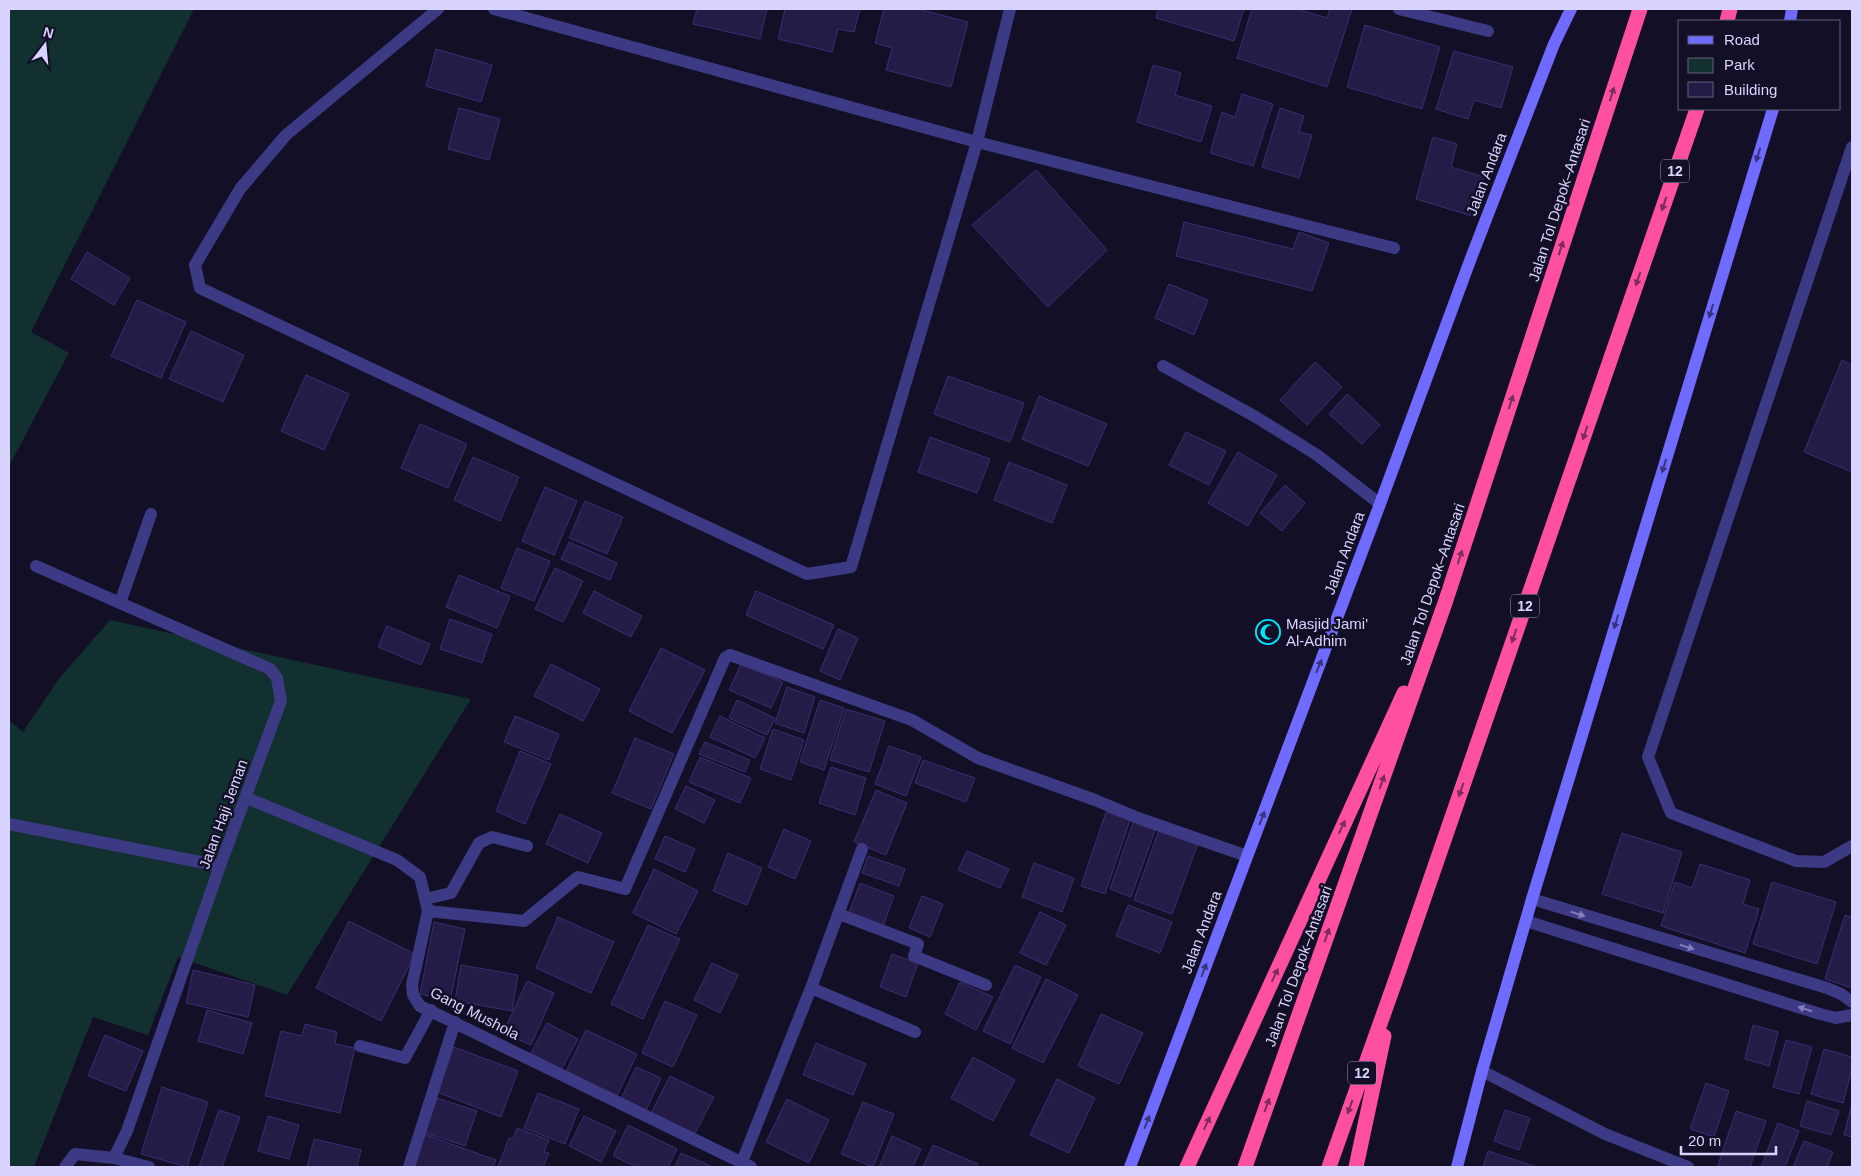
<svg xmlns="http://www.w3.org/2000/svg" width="1861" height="1176" font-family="Helvetica,sans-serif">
<rect width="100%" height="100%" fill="#130f26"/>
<path fill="#12302f" d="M9,9H194L31,332L69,353L9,466Z
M110,620L471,699L287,995L178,957L148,1035L93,1017L34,1167H9V720L23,732L58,680Z"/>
<path fill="#241b47" stroke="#3b2d73" d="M697,9H767L760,39L693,24Z
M785,9H860L854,32L838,29L832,52L778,39Z
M884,9H918L968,22L951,87L886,70L892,48L875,43Z
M1158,9H1244L1234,41L1156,18Z
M1252,9H1297L1327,18L1330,9H1352L1327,87L1237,58Z
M1365,25L1440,47L1422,109L1347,87Z
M436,49L492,65L481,102L426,86Z
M1454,51L1513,67L1501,108L1474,100L1468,119L1436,109Z
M1153,65L1181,73L1175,95L1212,106L1201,142L1137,122Z
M1242,94L1273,104L1253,166L1210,153L1222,112L1235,117Z
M459,108L500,119L489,160L448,149Z
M1280,108L1304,116L1299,132L1312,135L1299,178L1262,167Z
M1433,137L1457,144L1451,167L1484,177L1472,216L1416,199Z
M1036,170L1107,250L1048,307L972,225Z
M1184,222L1293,249L1299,232L1329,243L1312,291L1176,256Z
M87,252L130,278L114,305L71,279Z
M1169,284L1208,300L1194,335L1155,318Z
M137,300L186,322L161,378L111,356Z
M191,331L244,355L223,402L169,379Z
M1842,360L1852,365V472L1804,452Z
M1315,362L1342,387L1307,425L1280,400Z
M306,375L349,394L324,450L281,431Z
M948,376L1024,403L1010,442L934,414Z
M1347,394L1380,425L1362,444L1329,414Z
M1039,396L1107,424L1088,466L1022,439Z
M420,424L467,444L448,488L401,468Z
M1186,432L1226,451L1209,485L1169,465Z
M930,437L990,459L977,493L918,472Z
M1238,452L1277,475L1248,526L1208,503Z
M473,457L519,477L500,521L454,500Z
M1009,462L1067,485L1052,523L994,500Z
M1285,485L1305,503L1282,531L1260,513Z
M545,487L577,501L554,555L522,541Z
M585,501L623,517L607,554L569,538Z
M569,542L617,563L610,580L561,559Z
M517,548L550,561L534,601L501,588Z
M555,568L583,581L563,622L535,609Z
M459,575L510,596L497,628L446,607Z
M594,591L642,616L631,637L583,613Z
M756,591L834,625L823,649L746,615Z
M450,619L492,634L482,663L440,649Z
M387,626L430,644L421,665L378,647Z
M838,629L858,638L840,680L820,671Z
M661,648L705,670L672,733L629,711Z
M551,664L600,689L583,721L534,696Z
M741,664L783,682L771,708L729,690Z
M787,687L815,697L804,733L775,723Z
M737,700L775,718L767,735L729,718Z
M820,700L844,708L824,770L800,762Z
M846,709L885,721L869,772L830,760Z
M515,716L559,734L549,760L504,742Z
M720,716L765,738L755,758L710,737Z
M773,729L804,740L791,780L760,769Z
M635,738L674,754L651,809L612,793Z
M705,742L750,760L745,772L699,754Z
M889,746L921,757L906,796L875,784Z
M520,751L551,764L525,824L496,811Z
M700,757L751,778L740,803L689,782Z
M923,760L975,778L966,802L915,783Z
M831,767L866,778L855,815L819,803Z
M686,786L715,800L704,823L675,809Z
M876,790L907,803L886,855L854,842Z
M1106,812L1130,820L1105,894L1081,886Z
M560,814L602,833L588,863L546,844Z
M1135,817L1157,825L1131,897L1110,889Z
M1160,827L1199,841L1172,914L1134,900Z
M784,829L811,841L795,879L768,867Z
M1622,833L1682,852L1663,913L1602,894Z
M665,836L695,849L685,872L655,859Z
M967,851L1009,869L1000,888L958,870Z
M728,853L762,868L747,905L713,891Z
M868,856L905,869L899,886L862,873Z
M1034,863L1074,878L1062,912L1022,897Z
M1700,864L1750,880L1743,904L1759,909L1745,953L1661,926L1675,882L1692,888Z
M654,869L698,891L676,934L633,913Z
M1772,882L1836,902L1817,964L1753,944Z
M860,883L894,896L883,926L849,913Z
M922,896L943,904L930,937L909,928Z
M1128,905L1172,922L1160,953L1116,936Z
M1040,912L1066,925L1046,965L1020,953Z
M1845,915L1852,917V988L1825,979Z
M558,917L614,942L591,993L536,968Z
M349,921L415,954L381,1021L316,988Z
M434,922L465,929L450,1001L420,994Z
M648,925L680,939L643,1019L611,1004Z
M892,954L918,963L906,997L880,987Z
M712,963L738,975L720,1013L694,1000Z
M461,965L518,975L512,1011L455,1001Z
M1015,965L1041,977L1010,1044L983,1031Z
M193,970L255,985L248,1017L186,1003Z
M1046,979L1078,995L1043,1063L1012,1048Z
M527,981L554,993L531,1045L503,1033Z
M960,982L993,997L976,1030L945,1014Z
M665,1001L697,1015L673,1067L642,1053Z
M207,1010L252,1023L243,1054L198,1041Z
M1101,1014L1143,1033L1119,1084L1078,1066Z
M547,1023L578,1039L561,1070L531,1053Z
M305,1024L337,1032L335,1044L355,1048L340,1113L265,1096L281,1031L302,1036Z
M1753,1025L1778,1032L1769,1066L1745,1059Z
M586,1030L637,1054L617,1096L566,1072Z
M105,1035L143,1051L126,1091L88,1076Z
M1786,1040L1812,1047L1799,1094L1773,1087Z
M816,1043L866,1064L853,1095L803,1075Z
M454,1047L518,1071L501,1117L437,1092Z
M1824,1049L1852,1057V1069L1843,1103L1811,1094Z
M973,1057L1015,1080L993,1121L951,1098Z
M636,1067L661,1078L646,1111L621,1099Z
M670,1076L714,1097L693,1137L650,1115Z
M1057,1079L1095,1098L1069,1153L1030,1135Z
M1706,1083L1729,1091L1714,1137L1690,1129Z
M162,1087L208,1102L187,1167L141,1154Z
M538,1093L579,1109L565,1144L524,1128Z
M437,1098L477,1111L465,1146L425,1133Z
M787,1099L829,1120L809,1163L766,1142Z
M1807,1101L1839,1111L1831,1135L1800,1126Z
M863,1102L894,1114L873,1167L841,1154Z
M1852,1103V1137L1844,1135Z
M219,1110L240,1117L222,1167H199Z
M1505,1110L1530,1118L1519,1150L1494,1141Z
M1736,1111L1766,1121L1750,1167H1724L1718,1165Z
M268,1116L299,1125L289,1159L258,1151Z
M584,1116L616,1131L601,1162L569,1146Z
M1778,1123L1799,1131L1785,1167H1761Z
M628,1125L677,1149L668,1167H637L613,1156Z
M517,1128L549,1140L544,1152L549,1153L543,1167H498L509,1138L513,1139Z
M423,1134L496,1160L493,1167H412Z
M892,1136L921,1149L913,1167H879Z
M314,1139L361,1150L357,1167H307Z
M1804,1141L1833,1152L1827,1167H1793Z
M933,1145L978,1164L976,1167H923Z
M1488,1151L1537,1167H1483Z
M681,1153L713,1167H675Z"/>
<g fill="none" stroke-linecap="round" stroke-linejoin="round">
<path stroke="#3d3a85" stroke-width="12" d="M438,9L286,135L240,189L195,265L200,288L807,574L851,567L977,142L1010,9
M494,9L977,142L1394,248
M1399,9L1488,31
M1852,147L1648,757L1671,813L1796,861L1824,862L1852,846
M1163,366L1256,417L1317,455L1380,504
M36,566L270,669L277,678L281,701L220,866L127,1131L114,1158L75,1154L65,1167
M120,603L151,514
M247,798L397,860L420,877L428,911L412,985L413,995L420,1006L751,1167
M9,824L220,866
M425,899L451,893L479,843L492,837L527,846
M1532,899L1827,988L1841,994L1852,1002
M428,911L524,921L578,877L625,889L725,658L730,655L912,720L978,758L1095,800L1138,818L1247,856
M839,914L918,944L914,956L986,985
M1526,921L1820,1014L1836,1018L1852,1015
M811,988L915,1032
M360,1046L405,1058L431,1010
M1482,1071L1605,1134L1688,1167
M114,1158L149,1167
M409,1167L455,1022
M740,1167L811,988L862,849"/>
<path stroke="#6f6bff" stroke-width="12" d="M1790,21L1792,9
M1130,1167L1380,504L1471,258L1554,44L1571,9
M1457,1167L1482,1071L1532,899L1773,109"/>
<path stroke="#ff4fa3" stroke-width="15" d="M1727,21L1730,9
M1187,1167L1404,693
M1245,1167L1445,603L1640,9
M1329,1167L1396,979L1697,109
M1356,1167L1384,1036"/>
</g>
<defs><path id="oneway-solid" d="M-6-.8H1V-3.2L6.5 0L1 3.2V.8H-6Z" transform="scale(1.25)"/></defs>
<g fill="#7d2c5e">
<use href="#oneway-solid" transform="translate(1612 94) rotate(-72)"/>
<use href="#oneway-solid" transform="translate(1664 204) rotate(109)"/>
<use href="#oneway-solid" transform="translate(1561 248) rotate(-72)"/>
<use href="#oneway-solid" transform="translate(1638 279) rotate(109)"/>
<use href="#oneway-solid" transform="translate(1511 402) rotate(-72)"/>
<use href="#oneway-solid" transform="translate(1585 433) rotate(109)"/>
<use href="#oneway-solid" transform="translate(1460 557) rotate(-72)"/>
<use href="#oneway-solid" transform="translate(1514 636) rotate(109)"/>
<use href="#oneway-solid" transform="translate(1382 782) rotate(-70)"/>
<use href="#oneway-solid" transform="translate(1461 790) rotate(109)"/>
<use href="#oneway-solid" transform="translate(1342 827) rotate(-65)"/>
<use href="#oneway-solid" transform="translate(1327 935) rotate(-70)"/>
<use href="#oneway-solid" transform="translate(1275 975) rotate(-65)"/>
<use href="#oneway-solid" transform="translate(1267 1105) rotate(-70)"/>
<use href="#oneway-solid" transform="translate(1350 1107) rotate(110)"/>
<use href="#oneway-solid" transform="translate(1207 1123) rotate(-65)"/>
</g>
<g fill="#38347d">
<use href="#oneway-solid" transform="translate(1758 155) rotate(107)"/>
<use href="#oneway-solid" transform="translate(1711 311) rotate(107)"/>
<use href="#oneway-solid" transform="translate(1664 466) rotate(107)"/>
<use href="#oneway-solid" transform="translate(1616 622) rotate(107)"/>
<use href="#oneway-solid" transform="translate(1319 666) rotate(-69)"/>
<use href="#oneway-solid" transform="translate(1262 818) rotate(-69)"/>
<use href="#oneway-solid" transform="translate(1204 970) rotate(-69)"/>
<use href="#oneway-solid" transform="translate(1147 1122) rotate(-69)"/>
</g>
<g fill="#837fbc">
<use href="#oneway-solid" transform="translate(1578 914) rotate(17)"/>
<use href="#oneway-solid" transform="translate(1687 947) rotate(17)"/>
<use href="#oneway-solid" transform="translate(1805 1009) rotate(-162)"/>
</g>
<defs>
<symbol id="mosque-ring" viewBox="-11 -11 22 22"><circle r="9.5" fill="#130f26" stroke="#00e5ff" stroke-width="1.5"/><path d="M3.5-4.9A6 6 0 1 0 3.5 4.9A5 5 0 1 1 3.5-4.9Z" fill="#00e5ff"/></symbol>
</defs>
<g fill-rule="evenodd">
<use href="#mosque-ring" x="1254" y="618" width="28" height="28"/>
</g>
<g text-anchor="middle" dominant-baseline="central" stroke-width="5" stroke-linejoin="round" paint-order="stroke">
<g fill="#130f26" stroke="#9e99be" stroke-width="1">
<rect x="1661" y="159.5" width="28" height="23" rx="4"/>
<rect x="1511" y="594.5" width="28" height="23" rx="4"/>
<rect x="1348" y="1061.5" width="28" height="23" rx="4"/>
</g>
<g font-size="14" font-weight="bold" fill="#d9d4ff">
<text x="1675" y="171">12</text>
<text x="1525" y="606">12</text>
<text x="1362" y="1073">12</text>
</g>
<g font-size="15" fill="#d9d4ff" stroke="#130f26">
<text transform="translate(1486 174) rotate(-69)">Jalan Andara</text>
<text transform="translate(1559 200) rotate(-72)">Jalan Tol Depok–Antasari</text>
<text transform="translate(1344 553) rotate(-69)">Jalan Andara</text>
<text transform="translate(1432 584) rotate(-71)">Jalan Tol Depok–Antasari</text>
<text transform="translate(223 814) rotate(-70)">Jalan Haji Jeman</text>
<text transform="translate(1201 932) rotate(-69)">Jalan Andara</text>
<text transform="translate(1298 966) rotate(-70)">Jalan Tol Depok–Antasari</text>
<text transform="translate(475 1013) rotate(27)">Gang Mushola</text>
</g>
<g font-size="15" fill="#d9d4ff" stroke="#130f26" text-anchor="start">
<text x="1286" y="623">Masjid Jami'<tspan x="1286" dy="17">Al-Adhim</tspan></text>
</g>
</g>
<rect width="1861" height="1176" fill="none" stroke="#d9d4ff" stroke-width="20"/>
<rect x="1678" y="20" width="162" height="90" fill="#130f26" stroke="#625e7d"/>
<rect x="1688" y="36" width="25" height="8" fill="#6f6bff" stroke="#625e7d"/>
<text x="1724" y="45" font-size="15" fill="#d9d4ff">Road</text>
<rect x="1688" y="58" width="25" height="15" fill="#12302f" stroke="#625e7d"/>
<text x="1724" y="70" font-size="15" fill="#d9d4ff">Park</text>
<rect x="1688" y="82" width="25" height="15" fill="#241b47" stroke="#625e7d"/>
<text x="1724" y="95" font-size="15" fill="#d9d4ff">Building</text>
<g transform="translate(45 45) rotate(16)" stroke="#130f26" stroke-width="4" paint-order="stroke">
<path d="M0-4L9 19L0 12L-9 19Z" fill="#d9d4ff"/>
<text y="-8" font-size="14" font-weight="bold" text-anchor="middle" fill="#d9d4ff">N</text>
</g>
<path d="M1681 1146v8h95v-8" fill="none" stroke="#d9d4ff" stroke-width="2.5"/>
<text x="1688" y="1146" font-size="15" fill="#d9d4ff" stroke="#130f26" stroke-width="4" paint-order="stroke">20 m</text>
</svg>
